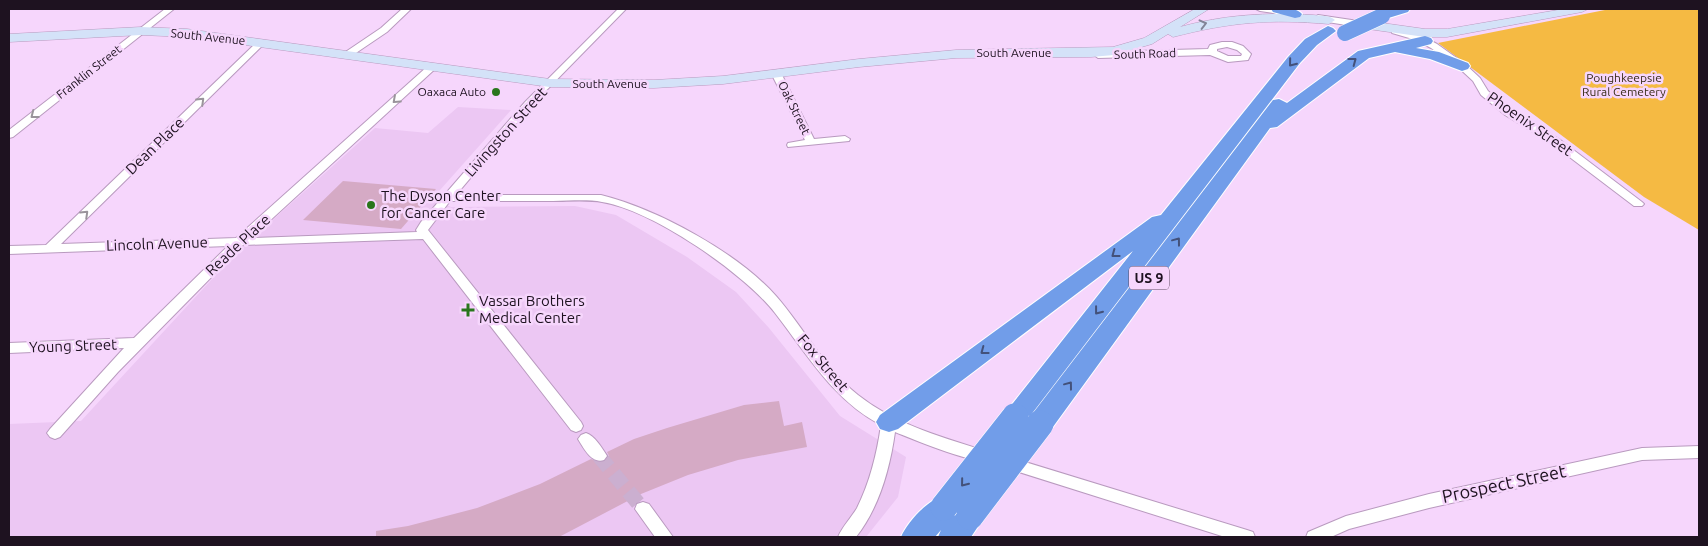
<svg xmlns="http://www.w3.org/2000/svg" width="1708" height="546" font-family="Ubuntu,sans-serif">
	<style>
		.built { fill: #ecc7f3 }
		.green { fill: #f5ba43 }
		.building { fill: #d5aac5 }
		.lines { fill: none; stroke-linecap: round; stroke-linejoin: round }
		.street-tunnel { stroke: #cbafd0; stroke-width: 15; stroke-dasharray: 15 8; stroke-linecap: butt }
		.street-casing { stroke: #b99abf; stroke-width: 2 }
		.secondary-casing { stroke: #b99abf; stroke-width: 1 }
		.highway-casing { stroke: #fff; stroke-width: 2 }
		.street { fill: #fff; fill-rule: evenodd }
		.secondary { fill: #d4e2f8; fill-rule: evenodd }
		.highway { fill: #719de9; fill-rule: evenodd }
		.highway-bridge-far1-casing { stroke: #fff; stroke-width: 17; stroke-linecap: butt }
		.highway-bridge-casing { stroke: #fff; stroke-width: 28; stroke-linecap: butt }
		.highway-bridge-far1 { stroke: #719de9; stroke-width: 16 }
		.highway-bridge { stroke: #719de9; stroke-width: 27 }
		.oneway { stroke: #828497 }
		.oneway2 { stroke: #43517a }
		.oneway3 { stroke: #9a949b }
		.poi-dot { fill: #29761c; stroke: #f6d6fc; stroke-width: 2 }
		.labels { text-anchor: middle; stroke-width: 5; stroke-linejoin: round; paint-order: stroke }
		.far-street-label { font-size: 12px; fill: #1e1220; stroke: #f6d6fc }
		.far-park-label { font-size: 12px; fill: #382d19; stroke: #f6d6fc }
		.far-poi-label { font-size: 12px; fill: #1e1220; stroke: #f6d6fc; text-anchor: end }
		.shield { fill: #f6d6fc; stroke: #5f4d62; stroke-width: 1 }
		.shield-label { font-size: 14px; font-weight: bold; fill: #1e1220 }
		.street-label { font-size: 15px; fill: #1e1220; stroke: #f6d6fc }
		.poi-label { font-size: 15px; fill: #1e1220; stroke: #f6d6fc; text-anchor: start }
		.near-street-label { font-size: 18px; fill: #1e1220; stroke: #f6d6fc }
	</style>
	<rect width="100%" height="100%" fill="#f6d6fc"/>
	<path class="built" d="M458,107L511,110L432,199L451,207L575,206L616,215L687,257L736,292L769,328L840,416L906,457L898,497L866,537H9V424L81,421L238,251L375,128L428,133Z"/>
	<path class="green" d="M1610,9H1699V230L1644,197L1438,43Z"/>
	<path class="building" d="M343,181L436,189L401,229L303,220Z
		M779,401L784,426L802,422L807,447L738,460L688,475L641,494L559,537H376V531L408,526L477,508L540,484L591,459L599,462H604L609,456L607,452L634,439L667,428L744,405Z"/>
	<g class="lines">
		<path class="street-tunnel" d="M599,456L643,509"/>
		<g class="street-casing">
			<path id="street" d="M165,9H174L13,137L9,138V130Z
				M402,9H411L387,32L350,57H344V53L381,28Z
				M618,9H626L531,106L456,195H601C657,209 737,252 776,296C804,328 824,368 858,395C897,426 946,438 992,453L995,457L992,461C978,466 912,439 895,432C890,468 879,508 856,537H838C842,527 851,518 857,508C870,482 877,453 881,425C833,400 807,354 775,313C744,273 652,210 602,202C587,199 569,201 553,201C519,201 485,201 450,201L428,230L581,422L583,426L581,430L576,432L571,430L423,239L243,245L118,372L60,437L55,439L50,437L47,433L50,429L124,348L9,353V343L134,338L228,246L9,254V246L46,245L258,41L265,43L61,244L236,238L429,65L432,64L437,67L435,69L251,238L417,232L416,230L421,222L525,102Z
				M1256,9H1276L1293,13L1289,15L1260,11Z
				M1318,15L1365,22L1369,25L1365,28L1315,20L1314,18Z
				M1395,28L1422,36L1437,44L1465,64L1480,78L1488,91L1513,111L1559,139L1642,202L1644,204L1642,206H1634L1551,143L1505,115L1481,95L1473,81L1459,68L1431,48L1416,40L1392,33V29Z
				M1232,42L1243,46L1251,54L1248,60L1228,62L1210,55L1098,58L1094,55L1098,52L1208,49L1210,45L1222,42ZM1227,47L1237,50L1242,54L1241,56H1228L1217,51V49Z
				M776,70L781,73L814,139L845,136L850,139L849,141L788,147L787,145L788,143L805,140L771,73Z
				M586,433C595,436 602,448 607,456L604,460C592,464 584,449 578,439L581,435Z
				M1699,446V458L1642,460L1429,508L1349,529L1331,537H1306L1308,532L1346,516L1429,494L1642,448Z
				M1009,457L1247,530L1253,532L1255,537H1225L1003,467L1001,463L1003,459Z
				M643,502L649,504L673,537H655L635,509L637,504Z"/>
		</g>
		<g class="secondary-casing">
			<path id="secondary" d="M1195,9H1209L1180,27C1223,15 1268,12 1313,15C1320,16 1330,15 1335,20L1329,24C1270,19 1231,22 1173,37L1168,34L1152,44L1114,55L1091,57L956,58L859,67L723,84L654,88L550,87L187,37L141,35L9,42V34L141,27L187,29L550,79L654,80L723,76L859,59L956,50L1113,47L1144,38Z
				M1564,9H1588L1582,12L1447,37H1425L1368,29L1362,25L1368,21L1425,29H1447Z"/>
		</g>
		<g class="highway-casing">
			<path id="highway" d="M1271,9C1281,9 1295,6 1302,14L1300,17L1295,18L1273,12Z
				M1389,9H1410L1408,12L1382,20L1377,19L1375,16L1377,13Z
				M1328,26L1333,28L1336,31L1317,45L1300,63L1024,424L1015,427L1006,424L1002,417L1133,251L898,429L889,432L880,429L876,422L880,415L1152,217L1161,215L1288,57L1305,39Z
				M1425,36L1431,38L1433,41L1431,44L1416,48L1439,52L1468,63L1470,66L1468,69L1462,71L1430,59L1395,52L1369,58L1277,127L1270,128L1050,431L1040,434L1030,431L1027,424L1030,417L1273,100L1279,99L1287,103L1358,51Z
				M944,495L954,498L959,507L957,510C964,502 972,504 980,507L985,516L971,537H938L941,530L935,537H901C908,521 927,501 944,495Z"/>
		</g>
		<use href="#street" class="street"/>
		<use href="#secondary" class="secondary"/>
		<use href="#highway" class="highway"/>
		<g class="highway-bridge-far1-casing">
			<path id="highway-bridge-far1" d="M1345,33L1382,16"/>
		</g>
		<g class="highway-bridge-casing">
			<path id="highway-bridge" d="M944,507L1015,417
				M970,516L1040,424"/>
		</g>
		<use href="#highway-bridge-far1" class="highway-bridge-far1"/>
		<use href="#highway-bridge" class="highway-bridge"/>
	</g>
	<defs><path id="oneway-chevron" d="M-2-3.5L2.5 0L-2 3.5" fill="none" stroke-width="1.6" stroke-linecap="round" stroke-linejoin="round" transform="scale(1.25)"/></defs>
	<use class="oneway" href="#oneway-chevron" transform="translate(1203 24) rotate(-14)"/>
	<g class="oneway2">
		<use href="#oneway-chevron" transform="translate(1353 61) rotate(-37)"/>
		<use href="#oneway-chevron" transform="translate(1292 63) rotate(129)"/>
		<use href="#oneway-chevron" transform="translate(1177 241) rotate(-53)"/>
		<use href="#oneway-chevron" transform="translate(1115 254) rotate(143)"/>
		<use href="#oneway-chevron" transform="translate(1098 311) rotate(128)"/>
		<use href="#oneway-chevron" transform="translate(984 351) rotate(143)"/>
		<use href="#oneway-chevron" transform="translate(1069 385) rotate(-53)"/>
		<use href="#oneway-chevron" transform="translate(964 483) rotate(129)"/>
	</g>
	<g class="oneway3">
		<use href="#oneway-chevron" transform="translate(396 100) rotate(138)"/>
		<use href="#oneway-chevron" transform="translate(201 101) rotate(-44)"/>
		<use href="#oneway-chevron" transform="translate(34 115) rotate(142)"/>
		<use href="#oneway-chevron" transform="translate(85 214) rotate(-44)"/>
	</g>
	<g class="poi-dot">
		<circle cx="496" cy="92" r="5"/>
		<circle cx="371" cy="205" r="5"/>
		<path d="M465.5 302.5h5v5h5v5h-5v5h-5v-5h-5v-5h5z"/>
	</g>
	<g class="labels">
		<g class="far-street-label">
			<text transform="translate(208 37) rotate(6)" y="4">South Avenue</text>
			<text x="1014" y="57">South Avenue</text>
			<text transform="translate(1145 54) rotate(-2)" y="4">South Road</text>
			<text transform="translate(89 72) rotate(-38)" y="4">Franklin Street</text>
			<text x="610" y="88">South Avenue</text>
			<text transform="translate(794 108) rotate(64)" y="4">Oak Street</text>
		</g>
		<g class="far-park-label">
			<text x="1624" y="82">Poughkeepsie<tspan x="1624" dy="14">Rural Cemetery</tspan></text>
		</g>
		<g class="far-poi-label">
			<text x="486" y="96">Oaxaca Auto</text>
		</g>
		<rect class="shield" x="1129" y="266.5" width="40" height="23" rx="4"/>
		<g class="shield-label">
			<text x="1149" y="283">US 9</text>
		</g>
		<g class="street-label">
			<text transform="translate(1530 124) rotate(35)" y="5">Phoenix Street</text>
			<text transform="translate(506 132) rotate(-48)" y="5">Livingston Street</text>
			<text transform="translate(155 146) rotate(-44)" y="5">Dean Place</text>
			<text transform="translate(157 244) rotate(-2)" y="5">Lincoln Avenue</text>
			<text transform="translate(238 245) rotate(-43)" y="5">Reade Place</text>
			<text transform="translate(73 346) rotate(-2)" y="5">Young Street</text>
			<text transform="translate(823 363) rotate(50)" y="5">Fox Street</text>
		</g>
		<g class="poi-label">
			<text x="381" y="201">The Dyson Center<tspan x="381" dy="17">for Cancer Care</tspan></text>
			<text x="479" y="306">Vassar Brothers<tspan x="479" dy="17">Medical Center</tspan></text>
		</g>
		<g class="near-street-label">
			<text transform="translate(1504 484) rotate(-12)" y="6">Prospect Street</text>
		</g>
	</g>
	<rect width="1708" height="546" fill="none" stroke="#1e1220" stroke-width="20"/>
</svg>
